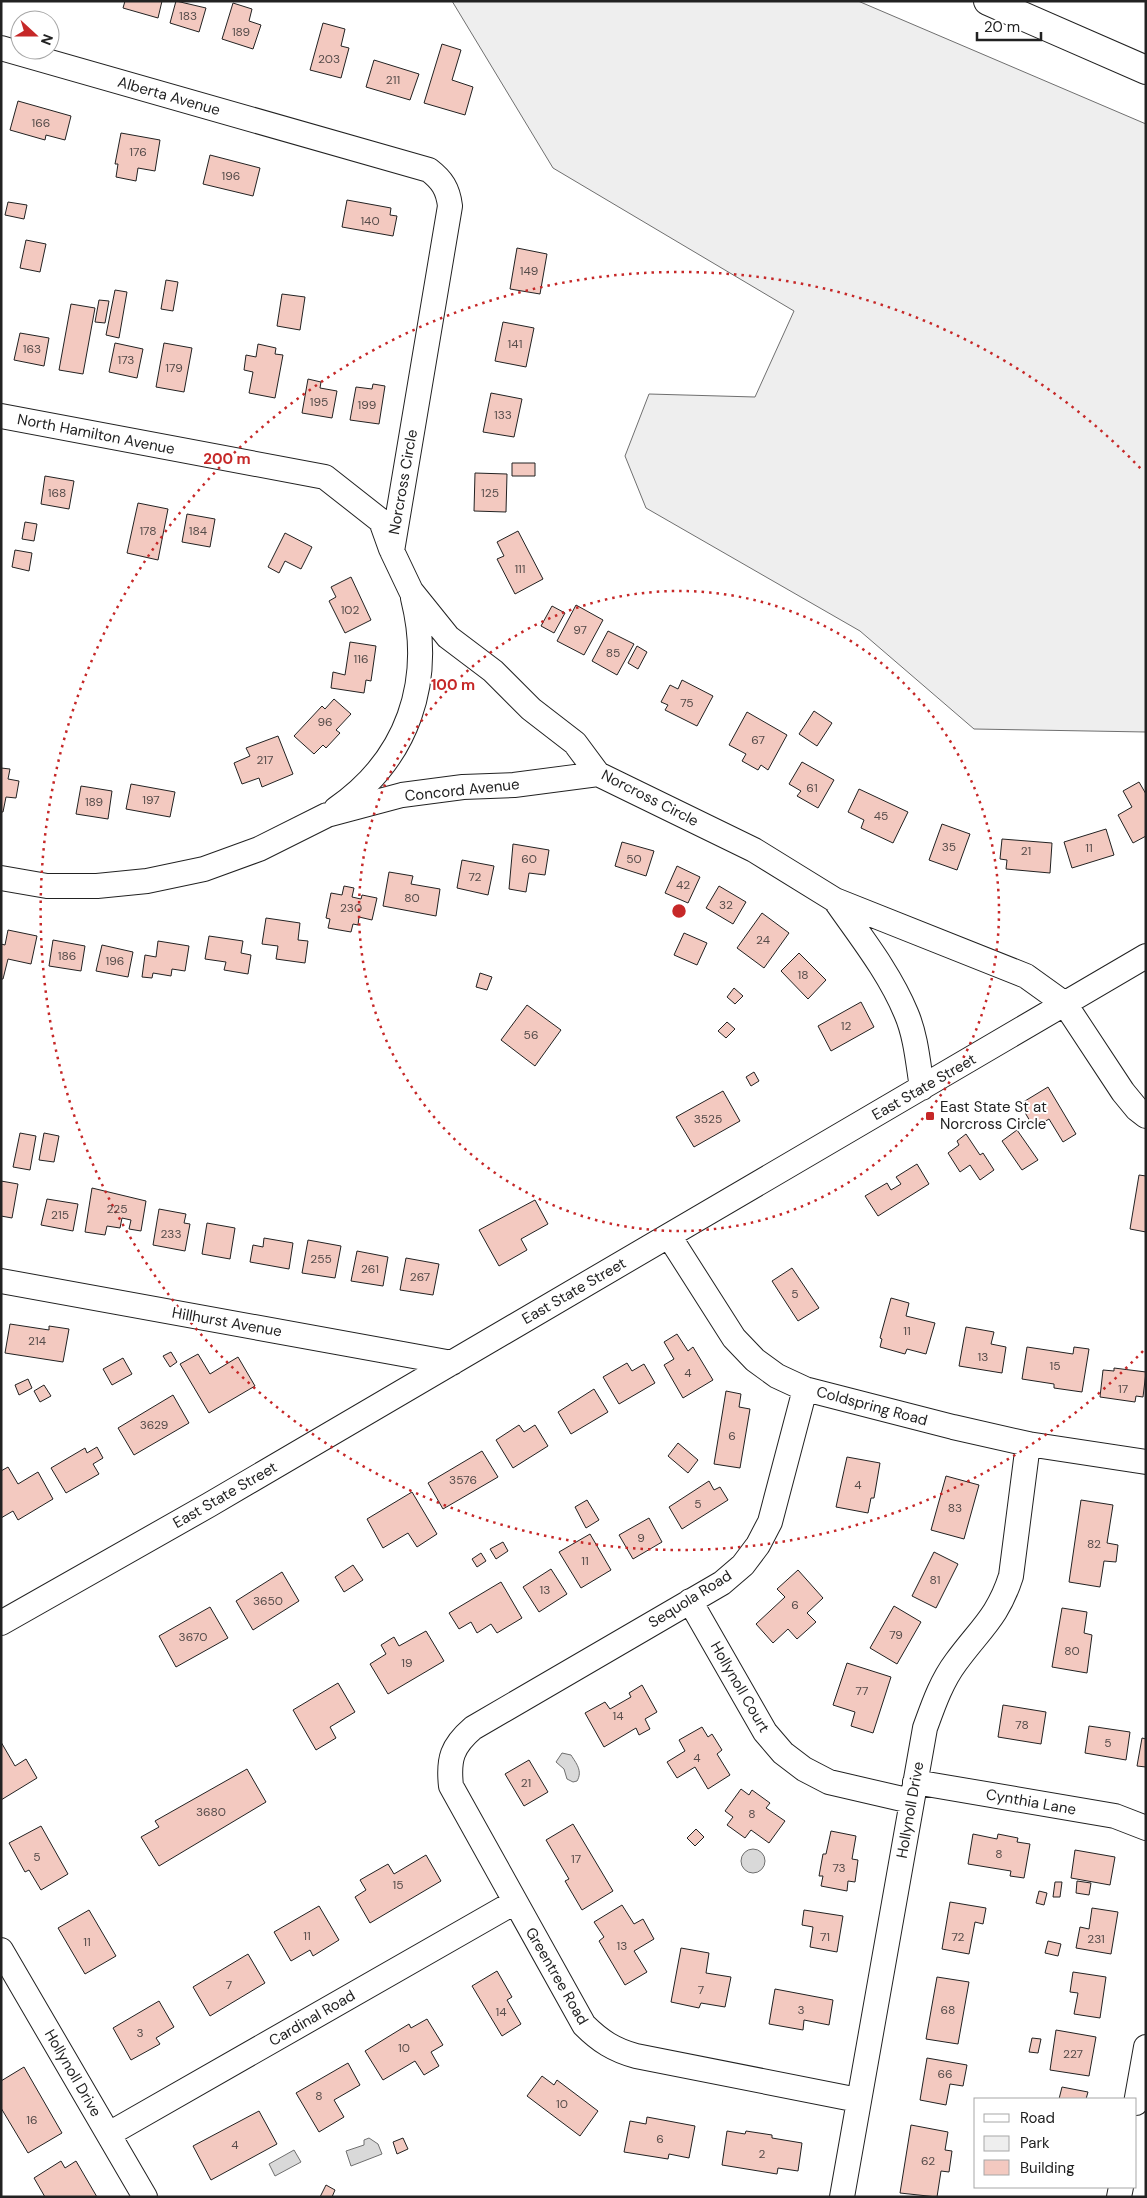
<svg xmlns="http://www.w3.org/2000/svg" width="1147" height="2198" font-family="'DM Sans',sans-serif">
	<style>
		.green { fill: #eee; stroke: #6f6f6f }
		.water { fill: #d9d9d9; stroke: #6f6f6f }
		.building { fill: #f3c9c0; stroke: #222 }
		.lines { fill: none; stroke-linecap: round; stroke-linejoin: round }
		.minor-casing { stroke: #222; stroke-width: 26 }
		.highway-casing { stroke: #222; stroke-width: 30 }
		.minor { stroke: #fff; stroke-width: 24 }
		.highway { stroke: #fff; stroke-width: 28 }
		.ring { fill: none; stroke: #c62828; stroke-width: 2.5; stroke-dasharray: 2.5 5 }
		.poi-dot { fill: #c62828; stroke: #fff; stroke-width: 2 }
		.labels { text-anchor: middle; stroke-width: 4; stroke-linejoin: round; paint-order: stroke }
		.number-label { font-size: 12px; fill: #564c4a }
		.street-label { font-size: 15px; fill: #222; stroke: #fff }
		.poi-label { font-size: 15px; fill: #222; stroke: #fff; text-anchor: start }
		.centre { fill: #c62828; stroke: #fff; stroke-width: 2.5 }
		.ring-label { font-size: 15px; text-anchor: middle; font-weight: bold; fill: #c62828; stroke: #fff; stroke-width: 4; stroke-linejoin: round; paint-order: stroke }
	</style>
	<rect width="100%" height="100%" fill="#fff"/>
	<path class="green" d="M452,1H858L1146,124V732L974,729L860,631L646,508L625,456L649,394L755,397L794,311L553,168Z"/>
	<path class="water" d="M562,1753L571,1755C576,1763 583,1771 577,1781L573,1782L567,1779L564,1769L556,1762Z
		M741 1861a12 12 0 1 1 24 0a12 12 0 1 1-24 0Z
		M369,2138L378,2144L382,2154L351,2166L346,2151L364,2145V2140Z
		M294,2150L301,2162L275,2176L269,2164Z"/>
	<path class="building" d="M125,1H162L158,18L123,8Z
		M176,1L206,8L199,32L170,23Z
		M233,3L252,9L249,21L261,25L253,49L222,39Z
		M323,23L345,29L341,46L349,48L341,78L310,70Z
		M442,44L461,50L452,80L473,87L465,115L424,103Z
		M374,60L419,74L410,100L366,87Z
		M18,101L71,116L65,140L46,135L45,140L10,130Z
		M121,133L160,140L155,171L138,168L136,181L116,177L118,164H115Z
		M210,155L260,168L253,196L203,184Z
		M347,200L391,208L390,215L397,216L393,236L342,227Z
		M8,202L27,205L24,219L5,215Z
		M26,240L46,244L40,272L20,268Z
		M517,248L547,254L540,294L510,289Z
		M166,280L178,282L173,311L161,309Z
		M115,290L127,292L119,338L106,335Z
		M282,294L305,297L300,330L277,326Z
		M99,300L109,301L105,323L95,322Z
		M71,304L95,308L83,374L59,370Z
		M503,322L534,328L526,367L495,361Z
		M20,333L49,338L44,366L14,360Z
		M115,343L143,349L137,378L109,372Z
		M164,343L192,348L184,392L156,387Z
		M258,344L276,348L275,354L283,355L275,398L249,393L253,372L244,370L246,355L256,357Z
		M308,379L321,382L320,388L337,391L332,418L302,413Z
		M373,384L385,386L379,424L350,420L356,387L372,389Z
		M491,393L522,399L514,437L483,432Z
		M512,463H535V476H512Z
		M475,473L507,474L506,512L474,511Z
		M45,476L74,481L69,509L41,504Z
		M138,503L168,509L158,560L127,553Z
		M187,514L215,519L210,547L182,542Z
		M25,522L37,524L34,541L22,539Z
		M518,531L543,579L515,594L497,559L504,556L497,542Z
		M285,533L312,547L301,569L285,561L279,573L268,567Z
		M15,550L32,553L29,571L12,567Z
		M351,577L371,620L345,633L329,601L336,597L331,587Z
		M576,605L603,620L584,655L557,641Z
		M552,606L565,613L554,633L541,626Z
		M608,631L634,644L617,675L592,661Z
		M350,642L376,646L371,681L366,680L364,693L331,688L333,672L345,675Z
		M637,646L647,652L638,669L628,663Z
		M682,680L713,696L697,726L665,710L668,705L661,702L670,685L678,689Z
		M334,699L351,714L336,730L340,733L326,748L323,745L314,754L294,736L322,706L325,709Z
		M814,711L832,723L817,746L799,734Z
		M747,712L787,735L768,770L761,765L758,770L742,761L746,754L729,745Z
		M278,736L293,774L262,787L259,778L242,784L234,763L250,756L246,748Z
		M802,762L834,780L818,808L797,796L801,791L789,784Z
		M1,768L10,769L8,779L19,781L16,798L6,797L3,812H1Z
		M1139,782L1146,794V836L1133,843L1118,815L1132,807L1123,791Z
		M131,784L175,792L170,817L126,809Z
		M81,786L112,791L108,819L76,814Z
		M859,789L908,812L893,843L861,828L864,820L848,812Z
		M942,824L970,834L957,870L929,860Z
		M1106,829L1114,855L1072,868L1064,842Z
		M1002,839L1052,843L1050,873L1006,869L1007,860L1000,859Z
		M622,842L654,851L646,876L615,866Z
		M513,844L549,850L545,875L529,873L526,892L509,889Z
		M462,860L494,866L488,895L457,888Z
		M677,866L700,877L688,903L665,893Z
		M389,872L413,876L411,884L440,889L436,916L383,906Z
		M344,886L354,888L352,897L361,899L362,895L377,898L372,920L359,917L358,925L353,924L351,932L328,928L330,919L326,918L331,893L342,895Z
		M719,886L746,902L733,924L706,908Z
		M762,913L789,933L764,968L737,948Z
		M266,918L300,923L298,940L308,941L305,963L276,959L278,946L262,944Z
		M8,930L37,936L31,964L8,959L3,979H1V944L5,945Z
		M684,933L707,943L697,965L674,955Z
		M209,936L243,941L241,953L251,955L248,974L224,970L226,962L205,959Z
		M53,940L85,946L81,971L49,966Z
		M158,941L189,946L185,971L172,969L171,976L153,973L152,978L142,977L145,955L156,957Z
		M102,945L133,952L128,977L96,971Z
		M799,953L826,980L808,999L781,971Z
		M480,973L492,977L487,990L476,987Z
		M734,988L743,996L735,1004L727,997Z
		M861,1002L874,1027L831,1051L818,1026Z
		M527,1005L561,1030L535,1066L501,1040Z
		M727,1022L735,1029L726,1038L718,1031Z
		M754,1072L759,1081L751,1086L746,1077Z
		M1048,1087L1076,1134L1063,1142L1049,1119L1034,1128L1020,1104Z
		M723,1091L740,1121L694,1147L676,1117Z
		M1017,1130L1038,1160L1022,1170L1002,1141Z
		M20,1133L36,1136L30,1170L13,1167Z
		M44,1133L59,1136L54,1162L39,1160Z
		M966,1134L980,1155L983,1153L994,1170L980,1180L970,1165L960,1172L948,1153L959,1145L957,1141Z
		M917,1164L929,1184L878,1216L865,1196L887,1183L891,1190L901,1184L896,1177Z
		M1139,1175L1146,1176V1232L1130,1229Z
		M1,1181L18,1184L12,1218L1,1216Z
		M92,1188L146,1201L141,1231L129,1229L131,1220L122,1218L120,1228L107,1226L105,1235L85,1232Z
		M47,1199L78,1204L73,1231L41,1225Z
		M535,1200L548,1224L521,1239L527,1250L499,1266L479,1230Z
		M159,1209L186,1214L184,1223L190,1224L185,1251L153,1245Z
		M207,1223L235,1228L230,1259L202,1254Z
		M264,1238L293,1243L289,1269L250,1262L253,1245L263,1247Z
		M308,1240L341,1246L335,1278L302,1273Z
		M357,1251L388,1257L383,1286L351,1281Z
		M406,1258L439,1264L433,1295L400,1290Z
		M792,1268L819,1308L798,1321L772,1281Z
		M891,1298L909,1303L906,1316L935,1323L926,1354L907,1349L905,1354L880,1347L882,1339L880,1338Z
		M10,1324L49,1330V1326L69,1329L63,1362L5,1353Z
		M966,1327L994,1332L991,1344L1006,1347L1002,1373L959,1366Z
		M677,1334L688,1351L693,1347L713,1380L683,1398L664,1365L674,1359L664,1342Z
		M1027,1347L1073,1354L1074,1347L1089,1349L1082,1392L1054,1388V1384L1022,1379Z
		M171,1352L177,1362L170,1367L163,1356Z
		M198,1354L210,1374L238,1357L255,1386L209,1413L180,1364Z
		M123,1358L132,1374L112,1385L103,1369Z
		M627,1363L632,1371L644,1364L655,1383L619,1404L603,1377Z
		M1114,1368L1146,1372L1143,1397L1136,1396L1135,1402L1100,1397L1103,1370L1114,1371Z
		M28,1379L32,1388L19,1395L15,1385Z
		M44,1385L51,1396L40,1402L34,1391Z
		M594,1389L608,1412L571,1434L558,1412Z
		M726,1391L741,1394L739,1407L750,1409L740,1468L714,1464Z
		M173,1395L189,1423L134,1455L118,1428Z
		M519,1425L524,1432L535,1425L548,1446L513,1468L496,1440Z
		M678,1443L698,1460L688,1473L668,1456Z
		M97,1447L103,1458L93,1464L99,1474L66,1493L51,1468L85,1448L87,1453Z
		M482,1451L498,1477L443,1509L428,1483Z
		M847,1457L880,1463L874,1498H871L868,1513L836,1507Z
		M8,1467L18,1484L38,1472L53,1499L18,1520L13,1511L1,1518V1471Z
		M946,1476L979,1485L964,1539L931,1530Z
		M709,1481L714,1490L720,1487L728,1500L682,1529L669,1507Z
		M412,1492L437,1534L417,1547L408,1533L383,1548L367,1519Z
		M587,1500L599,1520L586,1528L575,1507Z
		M1081,1500L1113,1505L1107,1543L1118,1545L1116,1562L1104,1561L1100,1587L1069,1582Z
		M649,1518L662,1542L633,1559L619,1535Z
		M590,1534L611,1570L581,1588L559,1552Z
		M503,1542L508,1551L496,1559L490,1549Z
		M934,1552L958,1564L936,1608L912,1596Z
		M481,1553L486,1561L477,1567L472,1559Z
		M353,1565L363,1580L344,1592L335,1577Z
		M551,1569L567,1594L539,1612L523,1587Z
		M798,1570L823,1598L807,1613L816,1622L797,1639L788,1629L773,1643L756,1624L785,1597L777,1589Z
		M282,1572L299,1601L253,1630L236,1601Z
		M501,1582L522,1618L497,1633L491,1624L477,1633L471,1622L459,1629L449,1613Z
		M894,1606L921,1622L897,1664L870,1648Z
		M210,1607L228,1638L176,1667L159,1636Z
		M1062,1608L1087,1612L1084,1633L1092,1635L1087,1673L1052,1667Z
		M426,1631L444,1661L388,1694L370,1664L386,1654L381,1645L394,1637L399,1646Z
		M847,1663L891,1677L873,1733L851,1726L855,1712L833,1705Z
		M338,1683L355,1712L330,1727L336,1738L316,1750L293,1710Z
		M642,1685L657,1712L645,1719L650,1729L639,1735L636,1728L604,1747L585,1713L605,1702L610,1709L631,1697L629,1693Z
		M1003,1705L1046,1712L1041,1744L998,1737Z
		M1089,1726L1130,1732L1126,1760L1085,1753Z
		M702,1727L708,1737L712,1734L722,1750L717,1754L730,1775L708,1789L695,1767L677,1778L667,1762L685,1751L679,1740Z
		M1142,1738L1146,1739V1767L1137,1766Z
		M1,1742L15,1766L26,1759L37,1778L1,1800Z
		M529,1760L548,1792L524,1806L505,1774Z
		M247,1769L266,1802L159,1866L141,1837L159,1827L155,1821Z
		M741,1789L749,1795L752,1790L770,1803L766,1808L785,1821L769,1843L751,1830L745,1838L727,1825L733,1817L725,1811Z
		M573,1824L613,1891L582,1910L565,1881L569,1879L546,1840Z
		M41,1826L68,1874L41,1890L29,1870L25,1872L9,1843Z
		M696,1829L704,1837L695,1846L687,1838Z
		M831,1831L856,1836L852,1859L858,1860L855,1882L848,1881L847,1891L821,1886L823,1876H819L823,1854H826Z
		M973,1834L997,1839L998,1834L1018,1838L1017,1842L1030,1844L1024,1878L1010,1876L1011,1871L968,1864Z
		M1075,1850L1115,1857L1110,1885L1071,1878Z
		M426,1855L441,1881L370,1923L355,1897L366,1890L360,1880L388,1864L394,1874Z
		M1077,1881L1091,1883L1089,1895L1076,1893Z
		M1055,1882H1062L1060,1897H1053Z
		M1039,1891L1047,1893L1044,1905L1036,1903Z
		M950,1902L986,1908L983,1924L975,1922L969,1954L942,1949Z
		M622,1905L634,1924L643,1919L654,1939L634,1951L647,1972L625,1985L599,1941L604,1937L594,1922Z
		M319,1906L339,1940L313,1956L310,1950L291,1961L274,1932Z
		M1092,1908L1118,1912L1111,1954L1076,1948L1080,1927L1089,1929Z
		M89,1910L116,1956L85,1974L58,1928Z
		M804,1910L843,1916L837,1952L810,1947L813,1927L802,1925Z
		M1048,1941L1061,1944L1058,1956L1045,1953Z
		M681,1948L709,1953L706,1973L731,1977L725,2007L701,2003L699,2008L671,2002Z
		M248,1954L265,1983L210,2016L193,1987Z
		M497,1971L512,1997L507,2000L521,2024L502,2036L472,1986Z
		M1073,1972L1106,1977L1100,2018L1074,2014L1078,1993L1070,1992Z
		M937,1977L969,1982L958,2044L926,2039Z
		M775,1989L833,2000L829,2025L804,2020L803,2030L769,2024Z
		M159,2001L174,2027L156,2038L160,2044L131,2060L113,2028Z
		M427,2019L443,2045L431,2052L439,2066L424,2075L415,2061L383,2080L365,2051L409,2024L411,2028Z
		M1056,2030L1096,2037L1089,2076L1050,2070Z
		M1032,2038L1041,2039L1038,2053L1029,2052Z
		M927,2058L967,2065L963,2086L950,2084L946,2105L920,2100Z
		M348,2063L360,2085L334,2100L344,2117L319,2132L296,2093Z
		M24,2067L62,2133L28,2153L1,2108V2081Z
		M542,2076L554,2085L557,2080L598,2111L580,2136L527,2096Z
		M1062,2087L1088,2092L1086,2099H1059Z
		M259,2111L277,2144L211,2180L193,2146Z
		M647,2117L695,2126L689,2158L669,2154L668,2159L624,2152L630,2121L646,2124Z
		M911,2125L948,2132L945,2150L952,2151L949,2172L941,2171L937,2197L900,2193Z
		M727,2131L745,2134L746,2131L772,2135V2138L802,2143L798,2171L778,2168L777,2174L722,2165Z
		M403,2138L408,2149L397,2154L393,2142Z
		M61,2161L65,2168L76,2161L97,2197H45L34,2178Z
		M326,2185L335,2190L332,2197H320Z"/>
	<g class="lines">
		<g class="minor-casing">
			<path id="minor" d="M1,48L429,170C442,180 448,189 450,206L392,551L411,591L448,637L493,671L531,709L575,743L598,774L754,850L835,900L1026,976L1065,1004L1123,1092L1137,1109L1146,1116
				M1,416L325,477L381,521L391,549
				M336,809C408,759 434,682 413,598
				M1,878L47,886H97L147,881L204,869L259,849L327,815L402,795L463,787L514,785L598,774
				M835,900C860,936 889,972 906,1013C916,1036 918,1063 922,1088
				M669,1236L734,1338L755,1360L777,1376L805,1389L953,1427L1028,1444L1146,1462
				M1,1281L452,1363
				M805,1389L770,1522L758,1545L743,1565L722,1583L473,1728C452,1746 448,1759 451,1786L584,2025C600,2041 614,2050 636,2056L858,2100
				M690,1601L765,1732L783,1753L804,1769L829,1782L911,1801
				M1,1623L209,1505L1146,956
				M915,1782L1115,1816L1146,1828
				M1,1950L145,2197
				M1136,2103L1146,2047
				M109,2134L515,1902
				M842,2197L925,1728C933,1706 941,1682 956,1662C980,1629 998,1617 1011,1576L1028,1444
				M1119,2197L1121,2187"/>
		</g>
		<g class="highway-casing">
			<path id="highway" d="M988,1L1146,70"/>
		</g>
		<use href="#minor" class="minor"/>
		<use href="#highway" class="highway"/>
	</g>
	<g class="ring">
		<circle cx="679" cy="911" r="320"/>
		<path d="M1143 1351A639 639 0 1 1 1143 471"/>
	</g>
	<rect class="poi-dot" x="925" y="1111" width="10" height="10" rx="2.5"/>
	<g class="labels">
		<g class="number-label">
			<text x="188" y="20">183</text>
			<text x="241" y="36">189</text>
			<text x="329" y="63">203</text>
			<text x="393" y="84">211</text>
			<text x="41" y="127">166</text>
			<text x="138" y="156">176</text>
			<text x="231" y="180">196</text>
			<text x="370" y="225">140</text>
			<text x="529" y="275">149</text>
			<text x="515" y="348">141</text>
			<text x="32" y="353">163</text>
			<text x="126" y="364">173</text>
			<text x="174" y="372">179</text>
			<text x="319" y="406">195</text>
			<text x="367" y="409">199</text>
			<text x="503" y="419">133</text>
			<text x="57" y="497">168</text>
			<text x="490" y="497">125</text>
			<text x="148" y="535">178</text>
			<text x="198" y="535">184</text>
			<text x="520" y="573">111</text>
			<text x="350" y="614">102</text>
			<text x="580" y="634">97</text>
			<text x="613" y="657">85</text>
			<text x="361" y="663">116</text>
			<text x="687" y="707">75</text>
			<text x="325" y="726">96</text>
			<text x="758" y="744">67</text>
			<text x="265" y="764">217</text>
			<text x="812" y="792">61</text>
			<text x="151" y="804">197</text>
			<text x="94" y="806">189</text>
			<text x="881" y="820">45</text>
			<text x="949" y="851">35</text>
			<text x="1089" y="852">11</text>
			<text x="1026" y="855">21</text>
			<text x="529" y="863">60</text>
			<text x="634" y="863">50</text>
			<text x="475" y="881">72</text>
			<text x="683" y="889">42</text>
			<text x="412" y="902">80</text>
			<text x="726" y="909">32</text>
			<text x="351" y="912">230</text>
			<text x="763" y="944">24</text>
			<text x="67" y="960">186</text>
			<text x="115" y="965">196</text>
			<text x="803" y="979">18</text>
			<text x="846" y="1030">12</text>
			<text x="531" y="1039">56</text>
			<text x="708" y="1123">3525</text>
			<text x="117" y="1213">225</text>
			<text x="60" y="1219">215</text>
			<text x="171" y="1238">233</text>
			<text x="321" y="1263">255</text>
			<text x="370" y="1273">261</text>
			<text x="420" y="1281">267</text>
			<text x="795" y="1298">5</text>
			<text x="907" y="1335">11</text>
			<text x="37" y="1345">214</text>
			<text x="983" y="1361">13</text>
			<text x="1055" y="1370">15</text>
			<text x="688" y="1377">4</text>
			<text x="1123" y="1393">17</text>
			<text x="154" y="1429">3629</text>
			<text x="732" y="1440">6</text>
			<text x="463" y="1484">3576</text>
			<text x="858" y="1489">4</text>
			<text x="698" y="1508">5</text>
			<text x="955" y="1512">83</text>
			<text x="641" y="1542">9</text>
			<text x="1094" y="1548">82</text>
			<text x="585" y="1565">11</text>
			<text x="935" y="1584">81</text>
			<text x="545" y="1594">13</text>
			<text x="268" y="1605">3650</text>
			<text x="795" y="1609">6</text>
			<text x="896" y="1639">79</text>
			<text x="193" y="1641">3670</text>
			<text x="1072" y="1655">80</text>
			<text x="407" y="1667">19</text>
			<text x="862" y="1695">77</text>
			<text x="618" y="1720">14</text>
			<text x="1022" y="1729">78</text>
			<text x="1108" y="1747">5</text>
			<text x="697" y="1762">4</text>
			<text x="526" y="1787">21</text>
			<text x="211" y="1816">3680</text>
			<text x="752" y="1818">8</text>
			<text x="999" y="1858">8</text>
			<text x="37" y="1861">5</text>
			<text x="576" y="1863">17</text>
			<text x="839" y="1872">73</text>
			<text x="398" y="1889">15</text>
			<text x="307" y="1940">11</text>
			<text x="825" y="1941">71</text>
			<text x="958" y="1941">72</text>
			<text x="1096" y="1943">231</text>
			<text x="87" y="1946">11</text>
			<text x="622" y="1950">13</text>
			<text x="229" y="1989">7</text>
			<text x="701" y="1994">7</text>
			<text x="801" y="2014">3</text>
			<text x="948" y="2014">68</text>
			<text x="501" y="2016">14</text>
			<text x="140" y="2037">3</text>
			<text x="404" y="2052">10</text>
			<text x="1073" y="2058">227</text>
			<text x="945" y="2078">66</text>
			<text x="319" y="2100">8</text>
			<text x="562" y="2108">10</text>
			<text x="32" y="2124">16</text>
			<text x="660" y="2143">6</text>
			<text x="235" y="2149">4</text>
			<text x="762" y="2158">2</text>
			<text x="928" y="2165">62</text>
		</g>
		<g class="street-label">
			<text transform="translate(169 96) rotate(16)" y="5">Alberta Avenue</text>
			<text transform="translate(96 434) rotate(11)" y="5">North Hamilton Avenue</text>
			<text transform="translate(403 482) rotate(-80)" y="5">Norcross Circle</text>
			<text transform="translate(462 790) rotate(-6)" y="5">Concord Avenue</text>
			<text transform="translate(650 798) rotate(27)" y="5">Norcross Circle</text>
			<text transform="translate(924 1087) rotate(-30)" y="5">East State Street</text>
			<text transform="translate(574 1291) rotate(-30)" y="5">East State Street</text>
			<text transform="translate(227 1322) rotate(10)" y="5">Hillhurst Avenue</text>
			<text transform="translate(872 1406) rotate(15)" y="5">Coldspring Road</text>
			<text transform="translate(225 1495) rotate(-30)" y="5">East State Street</text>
			<text transform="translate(690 1599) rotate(-32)" y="5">Sequola Road</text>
			<text transform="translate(740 1687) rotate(60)" y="5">Hollynoll Court</text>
			<text transform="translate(1031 1802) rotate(10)" y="5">Cynthia Lane</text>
			<text transform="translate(910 1810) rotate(-80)" y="5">Hollynoll Drive</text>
			<text transform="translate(557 1976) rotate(60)" y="5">Greentree Road</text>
			<text transform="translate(312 2018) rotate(-30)" y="5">Cardinal Road</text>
			<text transform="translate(73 2073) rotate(60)" y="5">Hollynoll Drive</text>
		</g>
		<g class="poi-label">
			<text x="940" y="1112">East State St at<tspan x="940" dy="17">Norcross Circle</tspan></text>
		</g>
	</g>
	<circle cx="679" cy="911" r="8" class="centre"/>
	<g class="ring-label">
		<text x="227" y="464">200 m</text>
		<text x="453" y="690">100 m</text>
	</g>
	<rect width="1147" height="2198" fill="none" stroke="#222222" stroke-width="5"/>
	<rect x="974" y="2098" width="162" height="90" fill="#ffffff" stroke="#a7a7a7"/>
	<rect x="984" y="2114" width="25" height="8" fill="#ffffff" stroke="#a7a7a7"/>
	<text x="1020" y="2123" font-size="15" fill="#222222">Road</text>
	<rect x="984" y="2136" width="25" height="15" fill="#eeeeee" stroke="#a7a7a7"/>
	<text x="1020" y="2148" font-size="15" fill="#222222">Park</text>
	<rect x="984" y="2160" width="25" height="15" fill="#f3c9c0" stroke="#a7a7a7"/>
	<text x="1020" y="2173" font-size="15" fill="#222222">Building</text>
	<g transform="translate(35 35) rotate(111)"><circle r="24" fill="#ffffff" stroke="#a7a7a7"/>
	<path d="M0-4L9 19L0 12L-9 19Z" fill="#c62828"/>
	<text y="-8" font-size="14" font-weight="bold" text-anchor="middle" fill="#222222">N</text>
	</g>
	<path d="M977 32v8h64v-8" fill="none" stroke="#222222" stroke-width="2.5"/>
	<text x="984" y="32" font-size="15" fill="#222222" stroke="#ffffff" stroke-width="4" paint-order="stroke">20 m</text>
</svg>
